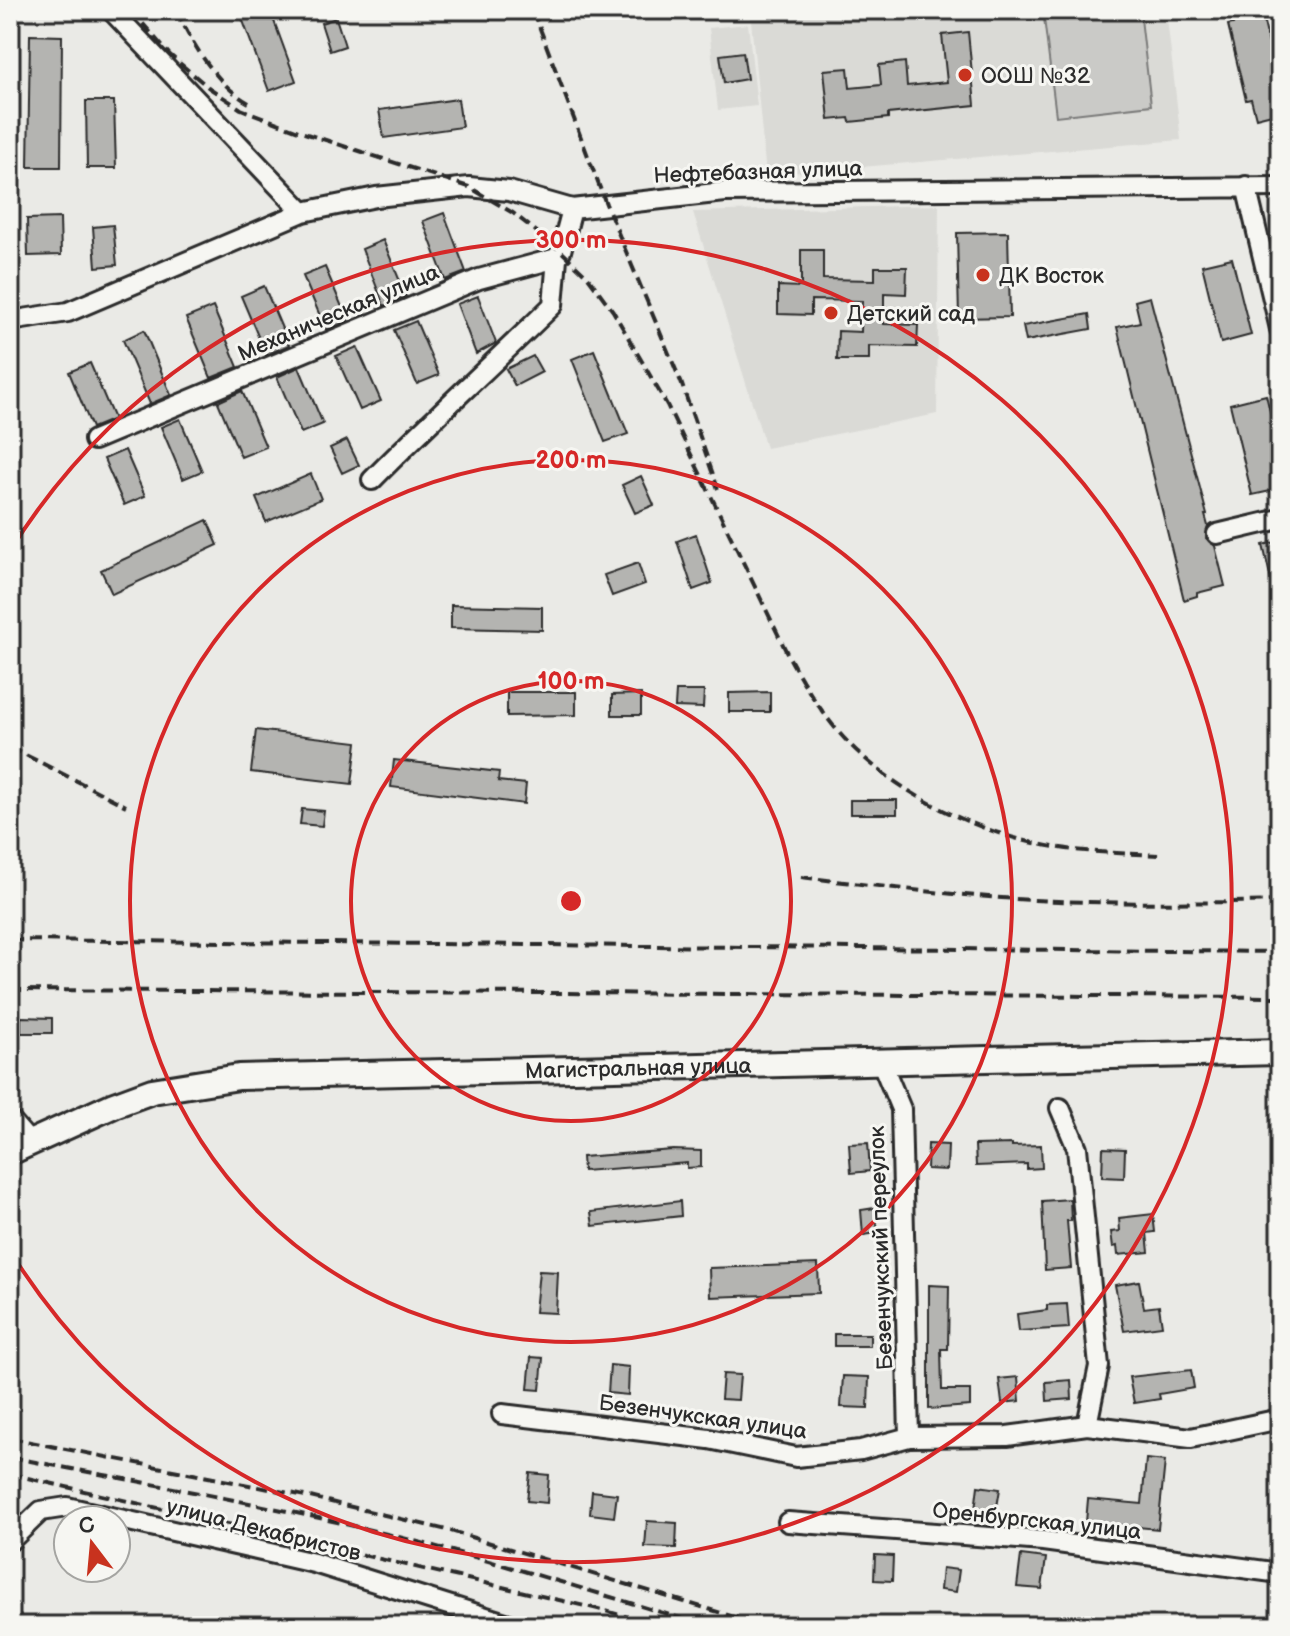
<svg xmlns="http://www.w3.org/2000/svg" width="1290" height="1636" font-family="'Balsamiq Sans',sans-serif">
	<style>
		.built { fill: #dadad6 }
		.green { fill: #cacac7; stroke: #7a7a79; stroke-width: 2 }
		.building { fill: #b4b4b1; stroke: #2b2b2b; stroke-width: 2 }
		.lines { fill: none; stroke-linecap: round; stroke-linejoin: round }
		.minor-casing { stroke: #2b2b2b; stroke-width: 24 }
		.major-casing { stroke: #2b2b2b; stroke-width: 30 }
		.minor { stroke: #f6f6f2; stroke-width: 18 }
		.major { stroke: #f6f6f2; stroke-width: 24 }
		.rail { stroke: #2b2b2b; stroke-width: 4; stroke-dasharray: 12 6; stroke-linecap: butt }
		.ring { fill: none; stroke: #d62828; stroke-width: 4 }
		.poi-dot { fill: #c8321e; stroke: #f6f6f2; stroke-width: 3 }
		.labels { text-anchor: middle; stroke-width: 6; stroke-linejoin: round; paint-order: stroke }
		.poi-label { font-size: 22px; fill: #2b2b2b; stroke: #f6f6f2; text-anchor: start }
		.street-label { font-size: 22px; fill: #2b2b2b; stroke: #f6f6f2 }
		.centre { fill: #d62828; stroke: #f6f6f2; stroke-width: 4 }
		.ring-label { font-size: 24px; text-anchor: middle; font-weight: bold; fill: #d62828; stroke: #f6f6f2; stroke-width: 6; stroke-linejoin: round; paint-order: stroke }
	</style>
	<rect width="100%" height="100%" fill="#eaeae6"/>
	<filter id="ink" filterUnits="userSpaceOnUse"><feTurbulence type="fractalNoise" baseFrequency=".0125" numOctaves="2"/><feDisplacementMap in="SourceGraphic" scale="16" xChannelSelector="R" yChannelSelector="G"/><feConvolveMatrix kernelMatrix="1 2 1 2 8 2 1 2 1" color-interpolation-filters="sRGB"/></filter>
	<g filter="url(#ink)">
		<path class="built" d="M750,10H1166L1181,140L766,175Z
			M748,24L757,106L718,110L709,28Z
			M939,205L937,414L766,448L693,212Z"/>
		<path class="green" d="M1043,10H1140L1151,105L1056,116Z"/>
		<path class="building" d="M239,10H270L296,81L269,91Z
			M1230,10H1261L1280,90V112L1256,118L1251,99L1246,100L1228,25L1233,24Z
			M336,18L345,46L330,51L321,23Z
			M968,32L975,105L888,114V118L850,122L849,118L829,120L824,70L848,68L850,88L881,85L879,65L905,62L907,86L947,82L942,35Z
			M30,35L62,36L61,167H28Z
			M743,52L747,79L724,83L720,55Z
			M458,99L462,127L384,138L379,110Z
			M86,101H114L116,168H87Z
			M444,213L466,272L445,280L423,221Z
			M60,218L61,255L28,256L27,219Z
			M113,225L117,265L96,267L93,227Z
			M1008,232L1010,317L959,318L957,233Z
			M383,240L406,296L384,306L362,249Z
			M801,250H823V279L875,280V267H907L906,294L884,293V324L918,325L917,347L869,346V360H837L838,331L861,332L862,301L811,300V315L778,314V286L801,287Z
			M1232,258L1251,335L1221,343L1202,265Z
			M325,267L348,321L326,330L303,276Z
			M264,286L289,345L266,355L241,296Z
			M478,296L496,343L476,354L457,304Z
			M1150,297L1207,515H1205L1208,526L1206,538L1215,546L1225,586L1197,593V596L1184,600L1117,327L1140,322L1135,301Z
			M213,307L238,367L211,378L186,318Z
			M1089,314L1091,329L1026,341L1023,326Z
			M416,321L439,375L417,384L394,330Z
			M144,330L171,395L150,404L123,340Z
			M357,347L381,401L360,410L336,356Z
			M594,350L628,434L605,442L572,359Z
			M533,356L542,372L515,386L506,369Z
			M90,363L114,419L92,428L69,372Z
			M299,367L323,424L301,433L277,377Z
			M242,391L266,447L241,457L218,402Z
			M1266,395L1280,452V489L1252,495L1230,404Z
			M180,419L202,471L183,479L161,427Z
			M347,440L359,465L342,473L330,448Z
			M125,450L145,496L124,505L104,459Z
			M311,474L321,499L266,522L256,498Z
			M641,476L654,505L635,513L622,485Z
			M207,520L218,545L112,594L101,570Z
			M696,534L712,583L693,590L677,541Z
			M1280,541V596L1275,597L1263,545Z
			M638,563L645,584L612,596L604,575Z
			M451,605L542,607V630L451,628Z
			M676,691H704L703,708L675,707Z
			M507,692H576V715L507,716Z
			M770,692V712H729V693Z
			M641,694V715H612V695Z
			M256,730L357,742L352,784L251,772Z
			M394,760L499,772L498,781L526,784L524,804L391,787Z
			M850,800H897V814H850Z
			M302,809L324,811L322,826L300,824Z
			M21,1017L52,1018V1033H21Z
			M868,1143L870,1171L851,1173L849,1144Z
			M928,1144L948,1145L947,1170L927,1169Z
			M1012,1144V1146L1041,1145L1042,1168L1027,1169V1164L976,1166L975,1145Z
			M1103,1148L1125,1149L1124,1178L1102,1177Z
			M673,1150L701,1151V1167L687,1168V1163L583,1171L582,1157Z
			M1070,1199L1071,1221H1067L1071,1268L1045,1270L1042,1201Z
			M680,1201L681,1216L593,1226L591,1212Z
			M875,1208L878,1233L863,1235L861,1210Z
			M1153,1214L1155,1232L1147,1233L1149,1252L1118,1255L1117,1246L1113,1247L1111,1232L1120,1231L1119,1218Z
			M818,1264L819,1293L710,1297L709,1268Z
			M539,1271L558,1272L556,1313L535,1312Z
			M1139,1281L1144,1308L1159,1306L1162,1326L1124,1331L1115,1285Z
			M929,1285L949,1286L948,1349H941L942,1390H970V1406L929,1409Z
			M1067,1304L1069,1328L1019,1331L1017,1314L1047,1310V1305Z
			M834,1334H870V1346H834Z
			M531,1357L543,1358L540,1390L528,1389Z
			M610,1365L629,1367L628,1395L608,1393Z
			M1191,1370L1194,1388L1159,1394L1160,1399L1134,1403L1129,1377Z
			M723,1374L740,1375L738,1400L721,1399Z
			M843,1376L869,1377L868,1408L841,1407Z
			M1018,1377L1020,1401L1002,1403L999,1379Z
			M1071,1380L1072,1399L1047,1401L1046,1382Z
			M1146,1459L1165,1461L1158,1529L1086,1522L1088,1499L1142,1504Z
			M530,1473L549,1475L547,1503L527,1501Z
			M978,1486L1000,1489L996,1513L975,1510Z
			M592,1491L617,1494L614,1517L590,1514Z
			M647,1521L677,1523L676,1548L645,1547Z
			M875,1555L893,1556L892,1581L874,1580Z
			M1021,1555L1046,1558L1042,1589L1017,1587Z
			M942,1568L959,1570L956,1592L940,1590Z"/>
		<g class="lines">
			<g class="minor-casing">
				<path id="minor" d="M111,10L303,212
					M1246,186L1280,329
					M10,321L68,312L303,212L376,197L469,187L509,191L572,209L725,192L1280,187
					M94,440L479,279L557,258L561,251L572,209
					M372,480C431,420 493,364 553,305L557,258
					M1217,534L1280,519
					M881,1061L901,1109L909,1437
					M1060,1108L1077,1148L1099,1366L1087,1425
					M10,1120L30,1143
					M502,1414L709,1439L796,1457L861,1450L909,1437L1007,1436L1087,1425L1191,1438L1280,1419
					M788,1522L1043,1541L1280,1573
					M10,1541L41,1511L67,1507L314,1563L515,1626"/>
			</g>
			<g class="major-casing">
				<g id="major">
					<path id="s1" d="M10,1152L114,1105L152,1091L239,1077L1280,1052"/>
				</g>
			</g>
			<use href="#minor" class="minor"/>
			<use href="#major" class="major"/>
			<path class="rail" d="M131,10L170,55L208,87L241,109L301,132L469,187L513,213L561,251L588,277L613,311L667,405L789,657C803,683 818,707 836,729C887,790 977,834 1054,847C1088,853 1124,853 1158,855
				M177,10C190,42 218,86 249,103
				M533,10L606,204L681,382L718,489
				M10,747L126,806
				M801,877C879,886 956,896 1034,900C1116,904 1198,903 1280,901
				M10,940L1280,952
				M10,990L1280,997
				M10,1438L310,1497L451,1531L764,1626
				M10,1457C133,1481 257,1502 379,1532C489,1559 597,1593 706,1626
				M10,1474L598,1609L661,1626"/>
		</g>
	</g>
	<g class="ring">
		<circle cx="571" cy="901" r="220"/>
		<circle cx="571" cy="901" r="441"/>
		<path d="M10 551A661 661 0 1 1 10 1251"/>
	</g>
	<g class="poi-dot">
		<circle cx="965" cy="75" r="8"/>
		<circle cx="983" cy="275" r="8"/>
		<circle cx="831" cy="313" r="8"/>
	</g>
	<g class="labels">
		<g class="poi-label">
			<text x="981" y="83">ООШ №32</text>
			<text x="999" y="283">ДК Восток</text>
			<text x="847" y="321">Детский сад</text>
		</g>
		<g class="street-label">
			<text transform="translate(758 171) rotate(-2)" y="8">Нефтебазная улица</text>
			<text transform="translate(338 312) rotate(-23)" y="8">Механическая улица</text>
			<text dy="8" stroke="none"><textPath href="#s1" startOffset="642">Магистральная улица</textPath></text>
			<text transform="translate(880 1248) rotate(-92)" y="8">Безенчукский переулок</text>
			<text transform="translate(703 1416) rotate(8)" y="8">Безенчукская улица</text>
			<text transform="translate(1037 1520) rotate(6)" y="8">Оренбургская улица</text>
			<text transform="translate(264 1529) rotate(14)" y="8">улица Декабристов</text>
		</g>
	</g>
	<circle cx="571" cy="901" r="12" class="centre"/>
	<g class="ring-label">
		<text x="571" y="248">300 m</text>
		<text x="571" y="468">200 m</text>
		<text x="571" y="689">100 m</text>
	</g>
	<rect width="1290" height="1636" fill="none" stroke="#f6f6f2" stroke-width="40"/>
	<rect x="20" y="20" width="1250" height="1596" fill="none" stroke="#2b2b2b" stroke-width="3" filter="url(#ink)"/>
	<g transform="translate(92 1544) rotate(344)"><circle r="38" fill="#f6f6f2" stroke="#a5a5a2" stroke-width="2"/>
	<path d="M0-6L14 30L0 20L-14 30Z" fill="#c8321e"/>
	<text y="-12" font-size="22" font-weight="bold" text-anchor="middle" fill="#2b2b2b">С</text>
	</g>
</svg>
